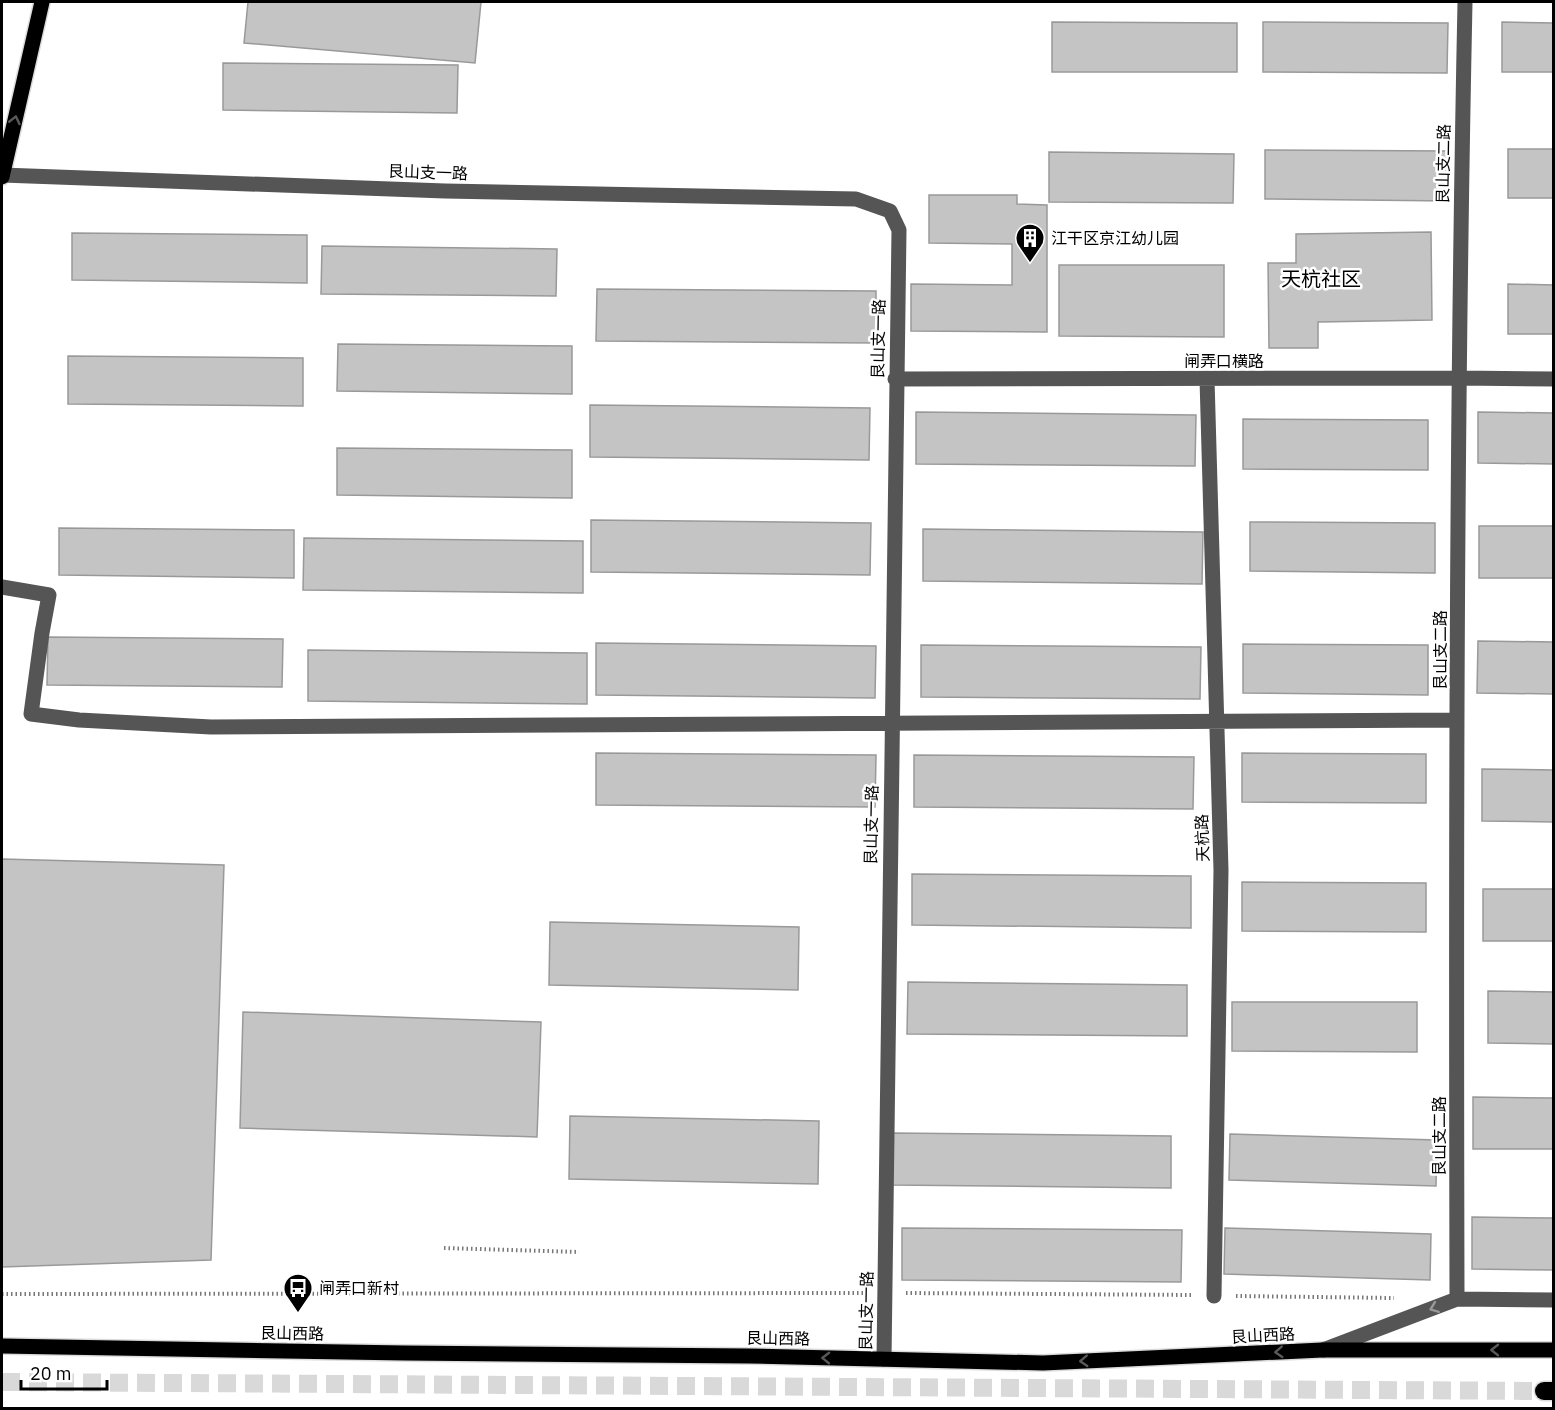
<svg xmlns="http://www.w3.org/2000/svg" width="1555" height="1410" font-family="'IBM Plex Sans','Noto Sans SC',sans-serif">
	<style>
		.building { fill: #c4c4c4; stroke: #999; stroke-width: 1.5 }
		.lines { fill: none; stroke-linecap: round; stroke-linejoin: round }
		.highway-tunnel { stroke: #d9d9d9; stroke-width: 18; stroke-dasharray: 18 9; stroke-linecap: butt }
		.major-casing { stroke: #dbdbdb; stroke-width: 18 }
		.highway-casing { stroke: #dbdbdb; stroke-width: 21 }
		.path { stroke: #777; stroke-width: 4; stroke-dasharray: 1.5 3; stroke-linecap: butt }
		.minor { stroke: #555; stroke-width: 15 }
		.major { stroke: #000; stroke-width: 15 }
		.highway { stroke: #000; stroke-width: 18 }
		.oneway { stroke: #595959 }
		.oneway2 { stroke: #999 }
		.labels { text-anchor: middle; stroke-width: 5; stroke-linejoin: round; paint-order: stroke }
		.street-label { font-size: 16px; fill: #000; stroke: #fff }
		.poi-label { font-size: 16px; fill: #000; stroke: #fff; text-anchor: start }
		.quarter-label { font-size: 20px; fill: #000; stroke: #fff }
	</style>
	<rect width="100%" height="100%" fill="#fff"/>
	<path class="building" d="M248,2H481L475,63L244,43Z
		M1052,22L1237,23V72H1052Z
		M1263,22L1448,23L1447,73L1263,72Z
		M1502,22L1554,23V72H1502Z
		M223,63L458,65L457,113L223,110Z
		M1508,149H1554V198H1508Z
		M1265,150L1450,151L1449,201L1265,199Z
		M1049,152L1234,154L1233,203L1049,202Z
		M929,195H1017V204L1047,205V332L911,331V284L1012,285V244L929,243Z
		M1431,232L1432,320L1318,322V348H1269L1268,263H1296V234Z
		M72,233L307,235V283L72,280Z
		M322,246L557,249L556,296L321,294Z
		M1059,265H1224V337L1059,336Z
		M1508,284L1554,285V334H1508Z
		M597,289L876,291V343L596,341Z
		M338,344L572,346V394L337,391Z
		M68,356L303,358V406L68,404Z
		M590,405L870,408L869,460L590,457Z
		M916,412L1196,415L1195,466L916,464Z
		M1478,412L1554,413V464L1478,463Z
		M1243,419L1428,420V470L1243,469Z
		M337,448L572,450V498L337,495Z
		M591,520L871,523L870,575L591,572Z
		M1250,522L1435,523V573L1250,571Z
		M1479,526H1554V578H1479Z
		M59,528L294,530V578L59,575Z
		M923,529L1203,532L1202,584L923,581Z
		M304,538L583,541V593L303,590Z
		M48,637L283,639L282,687L47,685Z
		M1478,641L1554,642V694L1477,693Z
		M596,643L876,646L875,698L596,695Z
		M1243,644L1428,645V695L1243,693Z
		M921,645L1201,647L1200,699L921,697Z
		M308,650L587,653V704L308,701Z
		M596,753L876,755L875,807L596,805Z
		M1242,753L1426,754V803L1242,802Z
		M914,755L1194,757L1193,809L914,807Z
		M1482,769L1554,770V822L1482,821Z
		M2,859L224,865L211,1260L2,1267Z
		M912,874L1191,876V928L912,925Z
		M1242,882L1426,883V932L1242,931Z
		M1483,889H1554V941H1483Z
		M550,922L799,927L798,990L549,985Z
		M908,982L1187,985V1036L907,1034Z
		M1488,991L1554,992V1044L1488,1043Z
		M1232,1002H1417V1052L1232,1051Z
		M243,1012L541,1022L537,1137L240,1128Z
		M1473,1097L1554,1098V1149H1473Z
		M570,1116L819,1121L818,1184L569,1179Z
		M892,1133L1171,1136V1188L891,1185Z
		M1230,1134L1437,1140L1436,1186L1229,1180Z
		M1472,1217L1554,1218V1270L1472,1269Z
		M902,1228L1182,1230L1181,1282L902,1280Z
		M1225,1228L1431,1234L1430,1280L1224,1274Z"/>
	<g class="lines">
		<path class="highway-tunnel" d="M2,1382L1544,1391"/>
		<g class="major-casing">
			<path id="major" d="M2,177L42,2
				M2,1346L405,1353L749,1356L1043,1363L1322,1350H1554"/>
		</g>
		<g class="highway-casing">
			<path id="highway" d="M1544,1391H1554"/>
		</g>
		<path class="path" d="M444,1248L579,1252
			M906,1293L1193,1295
			M2,1294L863,1293
			M1236,1296L1394,1298"/>
		<path class="minor" d="M2,175L445,191L856,199L890,211L899,230L884,1359
			M895,379L1459,378L1554,379
			M1207,379L1221,870L1214,1296
			M2,587L49,595L42,633L31,714L79,720L211,727L1457,720
			M1457,1299C1456,866 1456,434 1465,2
			M1323,1350L1457,1299L1554,1300"/>
		<use href="#major" class="major"/>
		<use href="#highway" class="highway"/>
	</g>
	<defs><path id="oneway-chevron" d="M-2-3.5L2.5 0L-2 3.5" fill="none" stroke-width="1.6" stroke-linecap="round" stroke-linejoin="round" transform="scale(1.5)"/></defs>
	<g class="oneway">
		<use href="#oneway-chevron" transform="translate(15 120) rotate(-77)"/>
		<use href="#oneway-chevron" transform="translate(1495 1350) rotate(-180)"/>
		<use href="#oneway-chevron" transform="translate(1279 1352) rotate(177)"/>
		<use href="#oneway-chevron" transform="translate(826 1358) rotate(-179)"/>
		<use href="#oneway-chevron" transform="translate(1084 1361) rotate(177)"/>
	</g>
	<use class="oneway2" href="#oneway-chevron" transform="translate(1434 1308) rotate(159)"/>
	<defs>
		<g id="building-pin" transform="scale(1.5)"><path d="M0 17L-7.5 6A9.5 9.5 0 1 1 7.5 6Z" fill="#000" stroke="#fff"/><path d="M-4-6H4V6H1V3H-1V6H-4ZM-2.5-4.3h1.7v1.8h-1.7ZM.8-4.3h1.7v1.8H.8ZM-2.5-1h1.7V.8h-1.7ZM.8-1h1.7V.8H.8Z" fill="#fff"/></g>
		<g id="bus-pin" transform="scale(1.5)"><path d="M0 17L-7.5 6A9.5 9.5 0 1 1 7.5 6Z" fill="#000" stroke="#fff"/><path d="M-5-6H5V4H4V6H2V4H-2V6H-4V4H-5ZM-3.5-4V0h7V-4ZM-3.5 1.2v1.5H-2V1.2ZM2 1.2v1.5H3.5V1.2Z" fill="#fff"/></g>
	</defs>
	<g fill-rule="evenodd">
		<use href="#building-pin" x="1030" y="238"/>
		<use href="#bus-pin" x="298" y="1288"/>
	</g>
	<g class="labels">
		<g class="street-label">
			<text transform="translate(1443 164) rotate(-89)" y="6">艮山支二路</text>
			<text transform="translate(428 172) rotate(2)" y="6">艮山支一路</text>
			<text transform="translate(878 339) rotate(-89)" y="6">艮山支一路</text>
			<text x="1224" y="367">闸弄口横路</text>
			<text transform="translate(1440 650) rotate(-90)" y="6">艮山支二路</text>
			<text transform="translate(871 825) rotate(-89)" y="6">艮山支一路</text>
			<text transform="translate(1202 838) rotate(-92)" y="6">天杭路</text>
			<text transform="translate(1439 1136) rotate(-90)" y="6">艮山支二路</text>
			<text transform="translate(866 1311) rotate(-89)" y="6">艮山支一路</text>
			<text transform="translate(292 1333) rotate(1)" y="6">艮山西路</text>
			<text transform="translate(1263 1335) rotate(-3)" y="6">艮山西路</text>
			<text transform="translate(778 1338) rotate(1)" y="6">艮山西路</text>
		</g>
		<g class="poi-label">
			<text x="1051" y="244">江干区京江幼儿园</text>
			<text x="319" y="1294">闸弄口新村</text>
		</g>
		<g class="quarter-label">
			<text x="1321" y="286">天杭社区</text>
		</g>
	</g>
	<rect width="1555" height="1410" fill="none" stroke="#000000" stroke-width="6"/>
	<path d="M21 1380v9h86v-9" fill="none" stroke="#000000" stroke-width="3"/>
	<text x="30" y="1380" font-size="18" fill="#000000" stroke="#ffffff" stroke-width="4.5" paint-order="stroke">20 m</text>
</svg>
